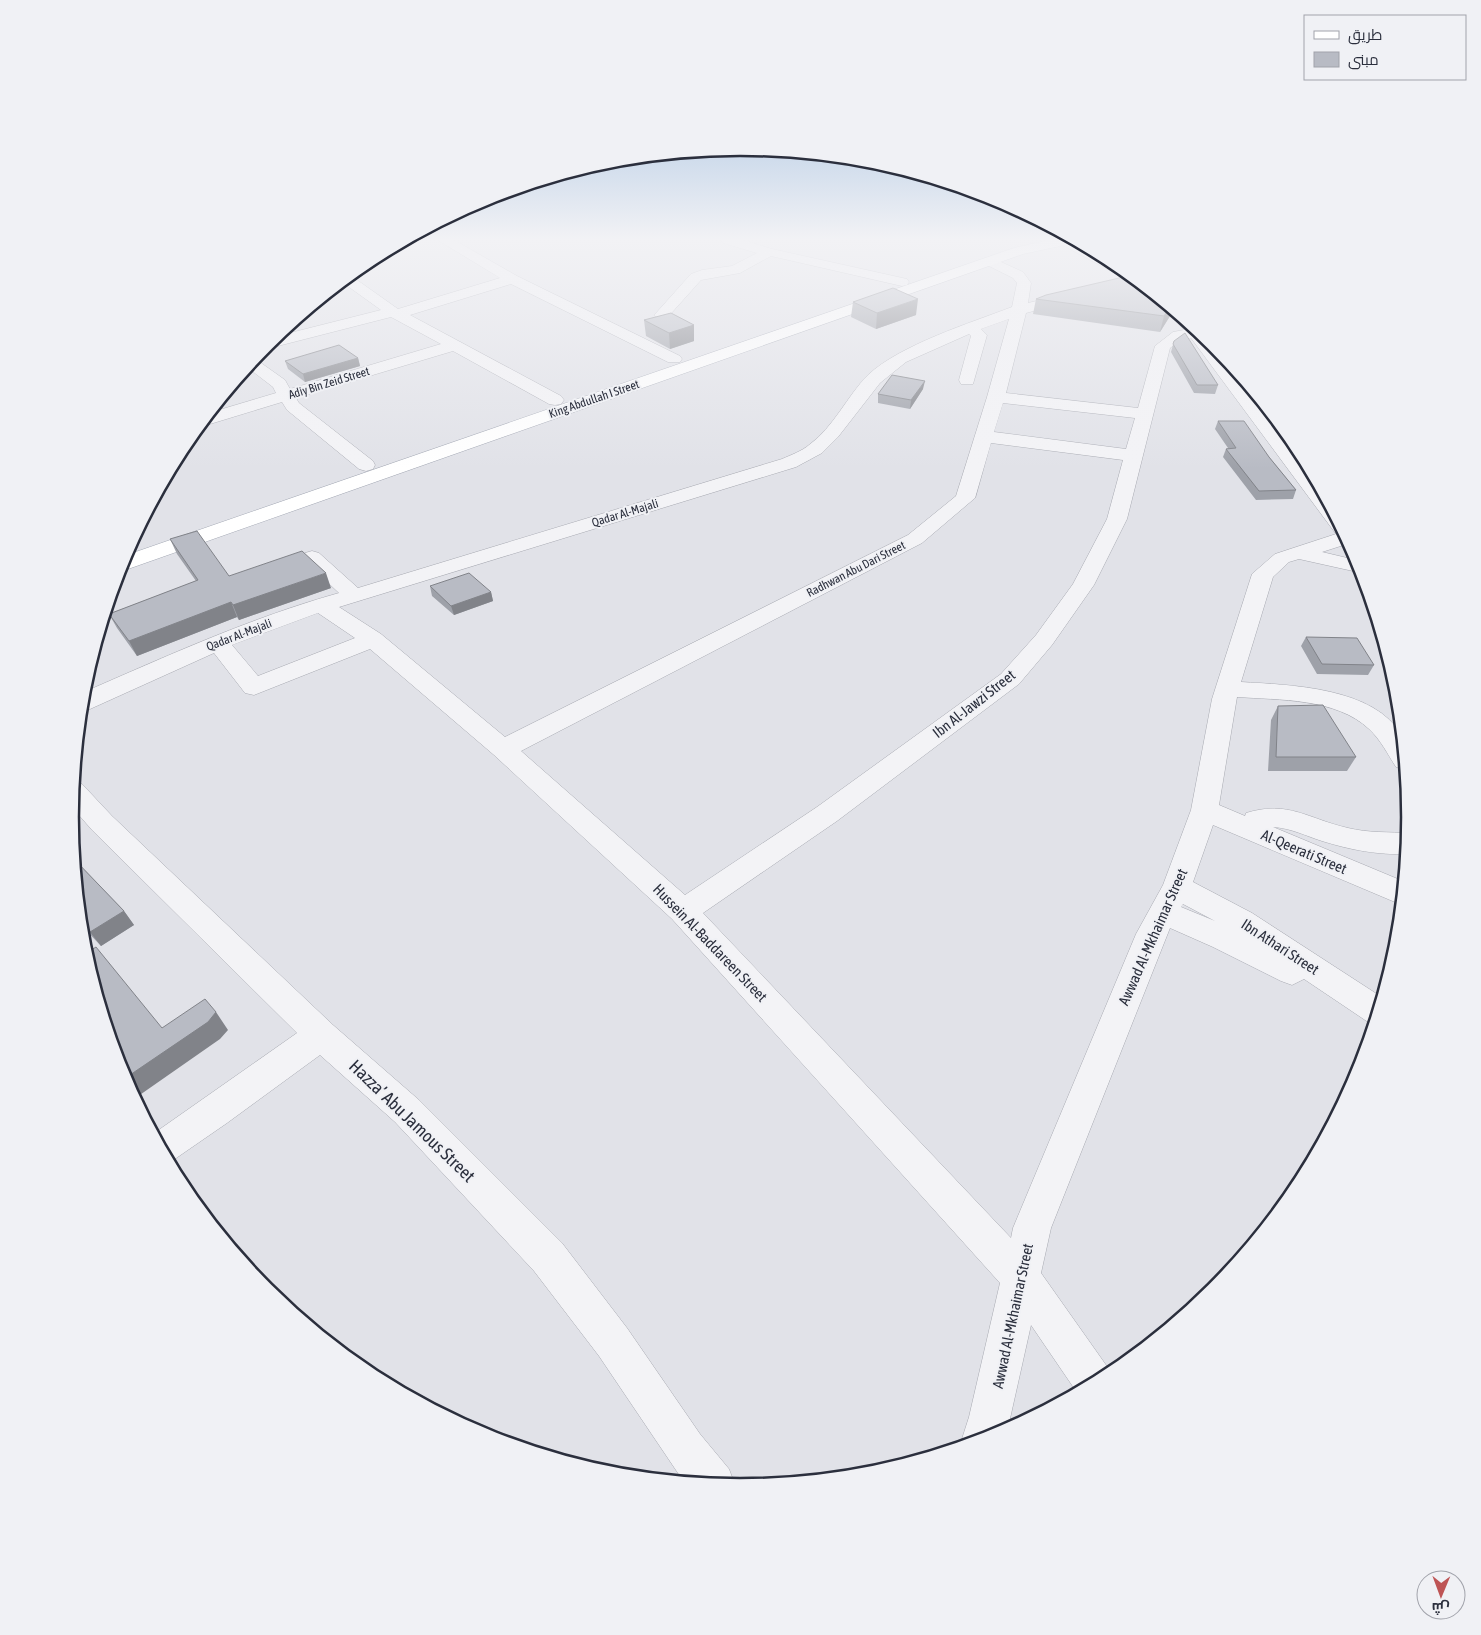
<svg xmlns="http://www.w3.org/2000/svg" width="1481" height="1635" font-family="'Asap Condensed',Cairo,sans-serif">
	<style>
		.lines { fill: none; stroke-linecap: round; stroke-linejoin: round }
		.minor-casing { stroke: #a7a9b1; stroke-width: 1 }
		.major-casing { stroke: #a1a6b2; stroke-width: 1 }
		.minor { fill: #f3f3f6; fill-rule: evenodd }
		.major { fill: #fff; fill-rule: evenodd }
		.wall { fill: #9ea1a9 }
		.shaded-wall { fill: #818389 }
		.building { fill: #b8bbc4; stroke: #818389 }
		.labels { text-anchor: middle; stroke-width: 4; stroke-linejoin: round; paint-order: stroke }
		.far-street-label { font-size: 12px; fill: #2b2f3d; stroke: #f0f1f5 }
		.street-label { font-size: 15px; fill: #2b2f3d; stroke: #f0f1f5 }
		.near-street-label { font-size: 18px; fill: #2b2f3d; stroke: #f0f1f5 }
		.rim { fill: none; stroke: #2b2f3d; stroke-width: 2.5 }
	</style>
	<rect width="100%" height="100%" fill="#e1e2e8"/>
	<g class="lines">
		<g class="minor-casing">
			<path id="minor" d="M438,240H454L517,276L680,356L682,359L680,362H668L511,284L410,315L561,396L564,400L561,404L555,405L549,404L453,351L296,398L299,403L373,461L375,465L373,469L366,471L359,469L287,410L282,402L210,424H200L209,413L276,393L273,387L247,367L254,358L285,380L290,389L441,344L391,317L266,349L263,348L274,337L381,310L342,282L350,275L398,309L500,278Z
				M722,240H743L772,249L907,279L909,282L907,285L902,286L771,256L740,273L701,280L667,318H657L654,315L657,312L691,274L702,270L732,266L757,253L723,243Z
				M1053,240H1070L1118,264L1139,281H1130Z
				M990,257L1023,272L1031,283L1028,303L1070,293L1075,294L1077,297L1075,300L1026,313L1006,393L1138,408L1155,346L1173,332L1184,330L1164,307L1166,304L1208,338L1318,483L1350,543L1322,552L1360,561L1364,573H1362L1299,559L1289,562L1273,577L1241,682C1290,685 1375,687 1402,736C1407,744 1405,760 1406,770L1396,767C1388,755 1381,740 1369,729C1336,698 1279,700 1237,697L1219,805L1245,816L1246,813C1289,800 1308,819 1348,828C1368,833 1389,832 1410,833L1407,854C1378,855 1351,850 1322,841C1306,836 1291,828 1273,827L1405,882L1402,905L1213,825L1193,882L1252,913L1383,998L1375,1024L1368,1022L1304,979L1292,985L1281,981L1213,947L1170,928L1051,1228L1041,1273L1113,1375L1078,1394L1031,1325L1007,1432L997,1437L963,1447L961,1442L969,1417L1000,1283L672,919L494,755L370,649L254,695L245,693L214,653L90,709L81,711L82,693C167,656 250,618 339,593L305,561L301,557L305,553L312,551L319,553L358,588L782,459C791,455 802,451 809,445C834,427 847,396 868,375C900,345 970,323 1012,307L1017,283L1013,278L985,264L983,261ZM1009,319L987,397L956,496L908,535L505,737L381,634L339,607L796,467L822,453L838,437L880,383L906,362L969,334L971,336L959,380L961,384H973L987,335L981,329ZM1191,338L1336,534L1275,554L1252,574L1212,699L1191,810L1163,885L1136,934L1013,1228L1011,1238L703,913L837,821L1019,684L1052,645L1094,585L1127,519L1170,348L1182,339ZM1003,403L1135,418L1126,449L994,432ZM991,443L1123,460L1107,519L1073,584L1036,635L1001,674L817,807L685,895L521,751L922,543L975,498ZM318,613L355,638L258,676L232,645ZM1183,904L1215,921L1181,907Z
				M74,782L82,784L112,816L333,1025L419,1100L562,1243L627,1328L700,1434L729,1469L735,1485L734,1487L684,1482L599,1356L534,1271L395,1122L320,1055L227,1123L169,1163L153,1134L297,1033L92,830L71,806Z"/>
		</g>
		<g class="major-casing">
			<path id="major" d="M1049,240H1075L1074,243L1023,254L128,569L118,570L124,556L1014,248Z"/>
		</g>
		<use href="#minor" class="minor"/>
		<use href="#major" class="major"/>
	</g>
	<path class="wall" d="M1132,275L1172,308L1170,316L1160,332L1033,314L1036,299Z
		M853,302L916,315L876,329L851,317Z
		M644,320L694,325V341L670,349L646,336Z
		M1174,341L1218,385L1215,394L1194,393L1171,352Z
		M358,358L360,366L305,382L288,369L285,361Z
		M923,389L910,409L878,403V394Z
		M1218,421L1269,457L1296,490L1293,499L1256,500L1223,457L1226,449L1228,448L1215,429Z
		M170,539L229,576L331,588L239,620L237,617L137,656L117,628L109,614L196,581L177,554Z
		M430,586L491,592L493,601L454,615L432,596Z
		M1306,637L1374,665L1368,675L1317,674L1301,646Z
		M1278,706L1356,757L1347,771H1268L1271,720Z
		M74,859L124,911L134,925L101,946L80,924Z"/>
	<path class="shaded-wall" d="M918,299L916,315L876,329L877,313Z
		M1170,307L1172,308L1170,316L1160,332L1164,316Z
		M694,325V341L670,349L669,333Z
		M358,358L360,366L305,382L303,374Z
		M925,381L923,389L910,409L911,400Z
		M326,573L331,588L239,620L233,605Z
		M491,592L493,601L454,615L451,606Z
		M231,602L237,617L137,656L129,641Z
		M124,911L134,925L101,946L90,932Z
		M216,1012L228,1030L220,1039L134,1099L124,1079Z"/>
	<path class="building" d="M1132,275L1170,307L1164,316L1036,299L1046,295Z
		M893,288L918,299L877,313L853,302Z
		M671,313L694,325L669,333L644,320Z
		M1185,333L1218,385H1197L1173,344L1174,341Z
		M339,345L358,358L303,374L285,361Z
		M892,375L925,381L911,400L878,394Z
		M1218,421H1244L1269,457L1296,490L1259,491L1226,449L1236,448Z
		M197,531L229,576L302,551L326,573L233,605L231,602L129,641L109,614L198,580L170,539Z
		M469,573L491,592L451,606L430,586Z
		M1306,637L1357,638L1374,665L1322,664Z
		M1323,705L1356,757H1276L1278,706Z
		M74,859L124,911L90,932L80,921Z
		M96,947L162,1028L205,999L216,1012L208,1022L124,1079L121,1074L85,954Z"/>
	<linearGradient id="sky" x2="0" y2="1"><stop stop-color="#8bb1da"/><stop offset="0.51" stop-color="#f2f2f5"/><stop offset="1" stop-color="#f2f2f5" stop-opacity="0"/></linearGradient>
	<rect width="1481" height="469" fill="url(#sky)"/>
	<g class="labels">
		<g class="far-street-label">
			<text transform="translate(329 383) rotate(-17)" y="4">Adiy Bin Zeid Street</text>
			<text transform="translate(594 399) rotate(-19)" y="4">King Abdullah I Street</text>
			<text transform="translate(625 513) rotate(-17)" y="4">Qadar Al-Majali</text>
			<text transform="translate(856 569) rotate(-27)" y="4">Radhwan Abu Dari Street</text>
			<text transform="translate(239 635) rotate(-21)" y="4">Qadar Al-Majali</text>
		</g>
		<g class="street-label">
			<text transform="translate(974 704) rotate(-38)" y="5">Ibn Al-Jawzi Street</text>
			<text transform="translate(1304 852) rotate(23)" y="5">Al-Qeerati Street</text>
			<text transform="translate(1153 937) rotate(-66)" y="5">Awwad Al-Mkhaimar Street</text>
			<text transform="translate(710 943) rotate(46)" y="5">Hussein Al-Baddareen Street</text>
			<text transform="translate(1280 947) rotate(33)" y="5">Ibn Athari Street</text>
			<text transform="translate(1013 1316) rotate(-78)" y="5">Awwad Al-Mkhaimar Street</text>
		</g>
		<g class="near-street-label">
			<text transform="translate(412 1121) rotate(44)" y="6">Hazza’ Abu Jamous Street</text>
		</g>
	</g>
	<path d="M0 0H1481V1635H0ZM79 817a661 661 0 1 1 1322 0a661 661 0 1 1-1322 0Z" fill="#f0f1f5" fill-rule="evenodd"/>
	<path class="rim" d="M79 817a661 661 0 1 1 1322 0a661 661 0 1 1-1322 0Z"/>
	<rect x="1304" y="15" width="162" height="65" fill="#f0f1f5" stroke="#a1a3ab"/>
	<rect x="1314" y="31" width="25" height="8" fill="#ffffff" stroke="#a1a3ab"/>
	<text x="1348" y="40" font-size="15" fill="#2b2f3d">طريق</text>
	<rect x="1314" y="52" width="25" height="15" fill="#b8bbc4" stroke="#a1a3ab"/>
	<text x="1348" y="65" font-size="15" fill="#2b2f3d">مبنى</text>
	<g transform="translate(1441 1595) rotate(181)"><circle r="24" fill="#f0f1f5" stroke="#a1a3ab"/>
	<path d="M0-4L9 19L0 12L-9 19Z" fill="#be5455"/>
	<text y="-8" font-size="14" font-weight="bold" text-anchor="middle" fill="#2b2f3d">ش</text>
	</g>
</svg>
